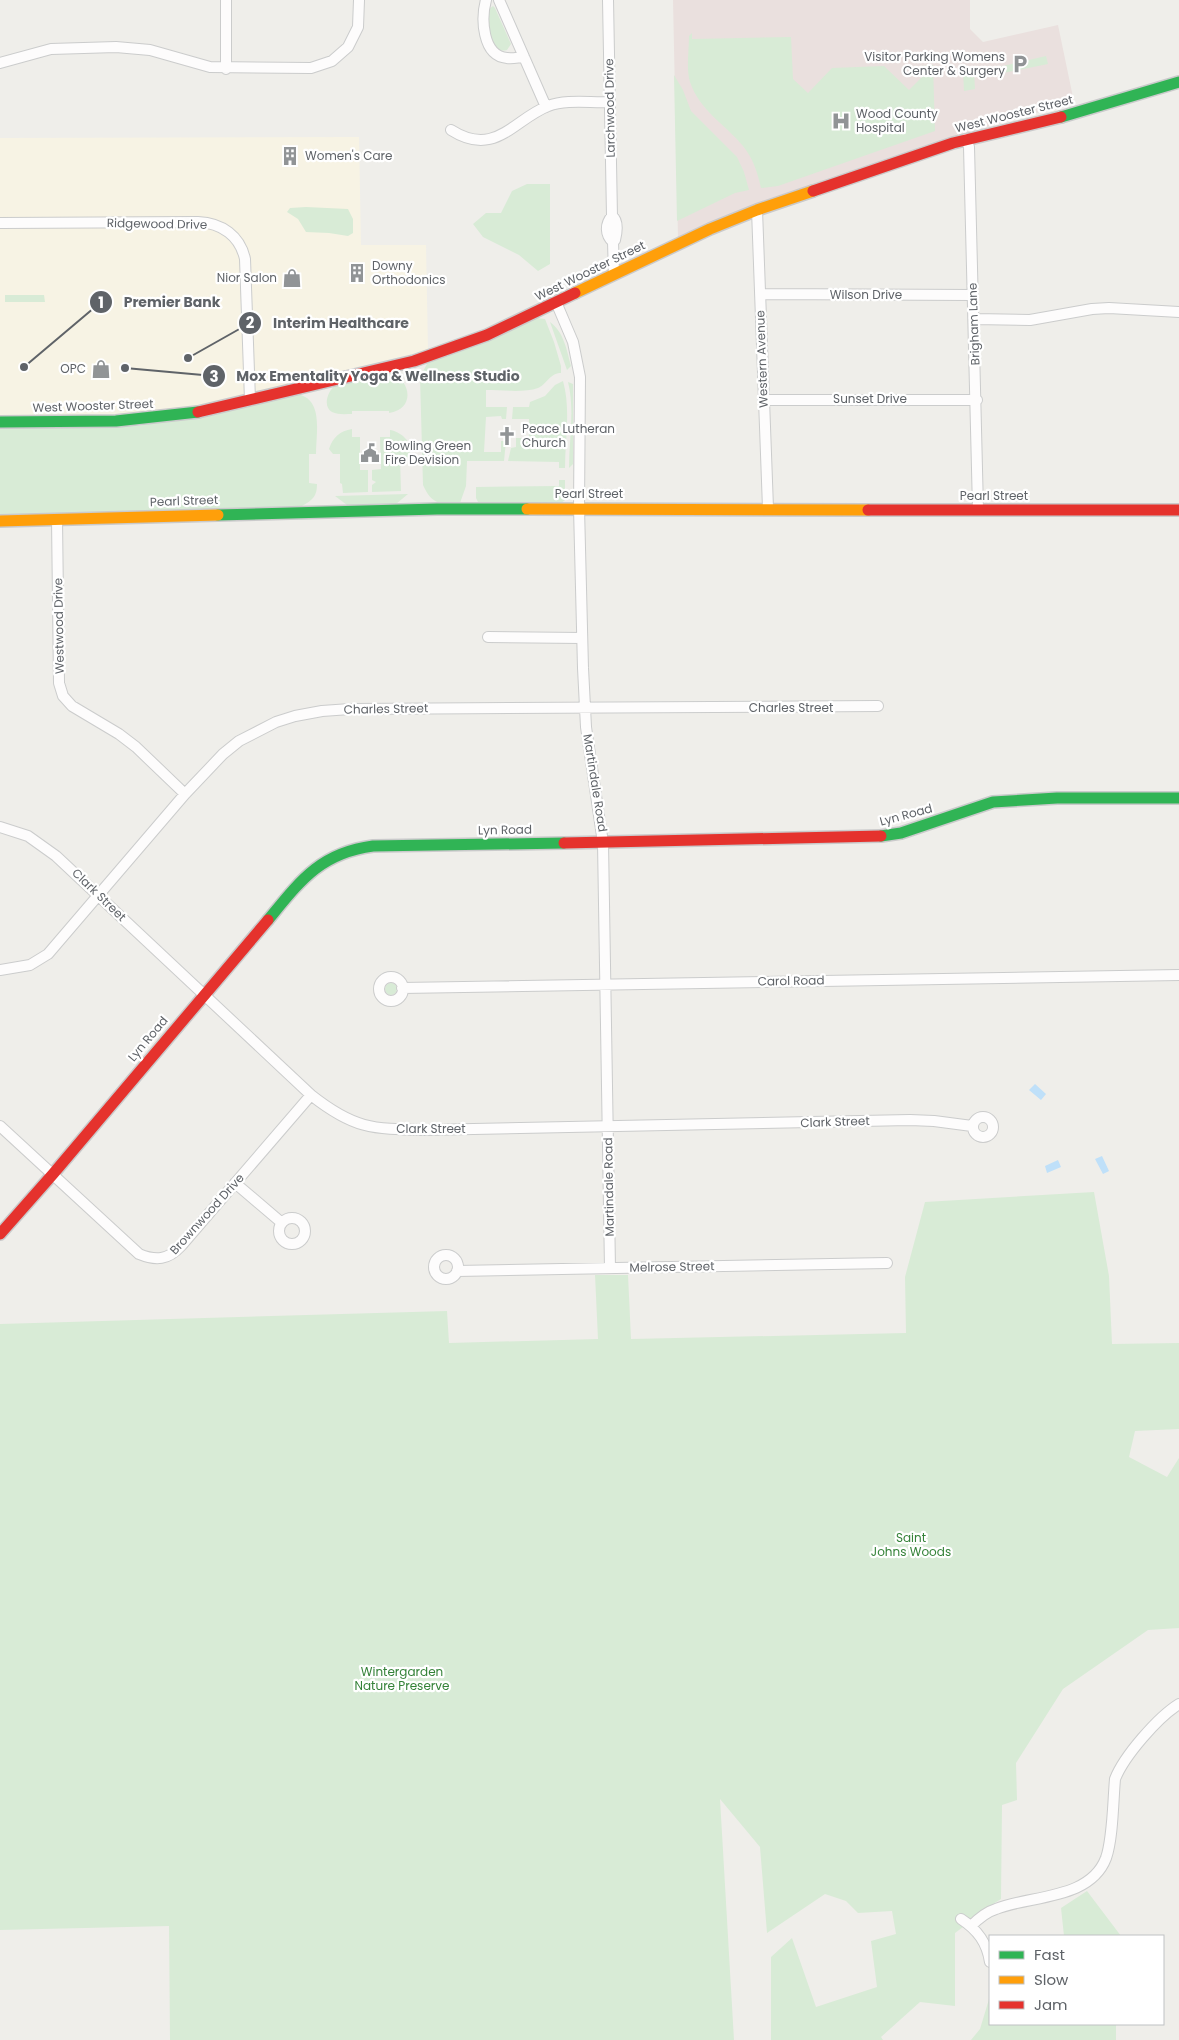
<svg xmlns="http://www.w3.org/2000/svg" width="1179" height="2040" font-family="Poppins,sans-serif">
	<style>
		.commercial { fill: #f7f3e4 }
		.medical { fill: #eae0de }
		.green { fill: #d8ebd6 }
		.water { fill: #bfe0f9 }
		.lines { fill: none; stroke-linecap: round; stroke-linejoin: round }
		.street-casing { stroke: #cbcccc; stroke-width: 12 }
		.fast-casing { stroke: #cacacb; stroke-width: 14 }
		.slow-casing { stroke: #cacacb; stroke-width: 14 }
		.jam-casing { stroke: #cacacb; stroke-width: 14 }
		.street { stroke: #fdfcfc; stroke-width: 10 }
		.fast { stroke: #30b455; stroke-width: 11 }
		.slow { stroke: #ff9f0a; stroke-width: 11 }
		.jam { stroke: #e5322d; stroke-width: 11 }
		.labels { text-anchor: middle; stroke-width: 4.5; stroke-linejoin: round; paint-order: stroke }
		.poi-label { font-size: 12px; fill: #5f6368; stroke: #fff; text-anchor: start }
		.street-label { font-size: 12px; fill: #5f6368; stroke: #fff }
		.park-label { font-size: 12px; fill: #348238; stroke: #fff }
		.leader { fill: none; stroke: #5f6368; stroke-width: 2 }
		.callout-dot { fill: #5f6368; stroke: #fff; stroke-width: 2 }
		.mark-label { font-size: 15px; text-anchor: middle; font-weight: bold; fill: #fff }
		.callout-label { font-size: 14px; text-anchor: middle; font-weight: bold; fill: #5f6368; stroke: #fff; stroke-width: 4.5; stroke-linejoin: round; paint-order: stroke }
	</style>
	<rect width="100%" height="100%" fill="#efeeea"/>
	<path class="commercial" d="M359,137L361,245H426L428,350L190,409L125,415L0,417V138Z"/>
	<path class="medical" d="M673,0H970V29L983,42L1058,25L1074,102L940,141L678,238Z"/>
	<path class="green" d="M493,6L495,8L511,44L507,50C487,55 490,23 488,10Z
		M692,33V39L791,37L793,79L808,93L832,68L884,66L909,90L922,77L921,66L933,65L935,131L778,186L761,188C758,174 753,158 743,146C725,124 700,111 690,82C686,69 689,50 689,36Z
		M1046,56L1048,64L993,75L994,68Z
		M963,71H974L975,89L964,91Z
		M674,75L683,90L691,111L737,157L744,172L749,190L735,193L677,221Z
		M527,184H550V264L538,271L519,255L483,237L473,224L486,213H501L512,191Z
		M306,207L348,209L353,219V233L348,236L329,233L306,232L298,219L287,212L290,208Z
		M5,295H44L45,302H5Z
		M537,318L545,319L554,342L561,366V373C550,373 547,384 538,388C524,393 502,390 486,390V407H507L506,419H502L501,416L486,417L484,452H501V441H506L504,461H467L466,486L460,503C440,504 432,505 423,485L420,377L428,362Z
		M550,322C564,332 567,351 571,366L567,370Z
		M390,372C412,381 415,409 389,413V411H352V414C346,414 338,415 332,412C322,406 328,390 336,385C344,381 379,375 390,372Z
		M563,381C571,409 565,440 565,468H559V462L508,461L511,448L516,447V438H529V419H512L513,407H529L530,402L545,396L555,385Z
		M568,382L573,384V464L569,468C569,439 575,410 568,382Z
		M297,394C324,399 316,433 316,454H309V483L317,484C317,496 313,500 302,506L0,516V428L139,426Z
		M352,429V437H360V470H368V492L343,493L342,484L340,483V454H333L329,449C333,437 340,431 352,429Z
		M390,430C402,432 417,445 407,458H400L401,491L372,492V485L376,482L372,480V470L381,469L380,437H390Z
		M559,480H565V497L568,498L561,503L479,504L476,498V487L559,486Z
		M408,494L396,504L347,505L335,496Z
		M385 989a6 6 0 1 1 12 0a6 6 0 1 1-12 0Z
		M1094,1192L1109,1276L1112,1344L1179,1343V1429L1135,1431L1129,1457L1167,1477L1179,1458V1628L1148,1630L1063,1689L1016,1763L1017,1800L1002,1805L1001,1899L960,1925L963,1927L955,1933V2006L920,2002L881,2037L883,2040H771V1957L792,1938L816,2007L877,1987L871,1941L896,1934L892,1911L858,1913L846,1901L825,1894L767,1933L760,1847L720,1799L734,2040H170L169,1926L0,1930V1324L447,1311L449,1343L598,1339L595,1275H628L631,1339L906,1333L905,1277L925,1202Z
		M1087,1891L1121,1936H1064L1061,1908Z
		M990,1996V2024H1116V2040H971L980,2029Z"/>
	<path class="water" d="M1035,1084L1046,1094L1041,1100L1029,1090Z
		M1102,1156L1109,1171L1103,1174L1095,1159Z
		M1058,1160L1061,1167L1047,1173L1045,1166Z"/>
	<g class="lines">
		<g class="street-casing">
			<path id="street" d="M226,0V69
				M486,0C481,18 482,56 507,58C513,59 519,57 524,57
				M499,0L546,107
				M608,0L612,216
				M0,63L51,49L116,47L150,50L210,67L311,68L332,61L348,47L358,27L359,0
				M451,130C495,158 513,120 548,106C567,99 590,103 610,102
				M966,139L969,147L978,509
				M757,210L768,508
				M0,223L198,222C222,223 240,236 245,259L250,400
				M613,242C605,235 605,224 612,216C619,221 617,232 615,240L613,242L614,274
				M760,294L973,295
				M556,302L573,342L580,377L579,508L583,668L586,727L603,843L610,1268
				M974,319L1030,320L1092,309L1109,308L1179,312
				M763,400H977
				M57,519L59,683L63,696L72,706L119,734L136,747L185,794
				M488,637L582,638
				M0,827L28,836L56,856L311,1095C354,1129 372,1129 425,1130L910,1120L934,1121L972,1126
				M0,970L30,965L48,954L185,794L223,754L239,741L276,722L295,716L322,711L350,709L878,706
				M379 989a12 12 0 1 1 24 0a12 12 0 1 1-24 0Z
				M402,988L1179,975
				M973 1127a10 10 0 1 1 20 0a10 10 0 1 1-20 0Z
				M0,1126L139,1254C156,1261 168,1260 181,1246L311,1095
				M235,1183L282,1223
				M279 1231a13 13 0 1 1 26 0a13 13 0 1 1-26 0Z
				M434 1267a12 12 0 1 1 24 0a12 12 0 1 1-24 0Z
				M457,1271L887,1263
				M961,1919C978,1930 987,1943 990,1962
				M971,1926C978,1919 986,1912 996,1909C1031,1895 1090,1900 1106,1858C1113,1838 1113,1801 1115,1779C1124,1756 1158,1717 1179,1704"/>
		</g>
		<g class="fast-casing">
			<path id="fast" d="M1061,117L1179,82
				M0,422L116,421L198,412
				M218,515L437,509H527
				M881,836L901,833L993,802L1057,798H1179
				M268,920C300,881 320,853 373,846L564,843"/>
		</g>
		<g class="slow-casing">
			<path id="slow" d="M575,293L710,229L757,210L813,191
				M527,509L868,510
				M0,521L218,515"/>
		</g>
		<g class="jam-casing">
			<path id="jam" d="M813,191L953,143L1061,117
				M198,412L414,361L487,335L575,293
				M868,510H1179
				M564,843L881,836
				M0,1234L53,1174L268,920"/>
		</g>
		<use href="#street" class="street"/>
		<use href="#fast" class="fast"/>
		<use href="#slow" class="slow"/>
		<use href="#jam" class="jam"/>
	</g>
	<defs>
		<g id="parking-bare" transform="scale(1.5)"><path d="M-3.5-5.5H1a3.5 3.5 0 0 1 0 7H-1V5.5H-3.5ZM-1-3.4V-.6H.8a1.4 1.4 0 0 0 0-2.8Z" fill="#919496" stroke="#fff" stroke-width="2.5" paint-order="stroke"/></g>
		<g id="hospital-bare" transform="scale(1.5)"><path d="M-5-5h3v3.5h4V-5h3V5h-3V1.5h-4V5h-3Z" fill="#919496" stroke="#fff" stroke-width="2.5" paint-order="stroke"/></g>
		<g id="building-bare" transform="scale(1.5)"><path d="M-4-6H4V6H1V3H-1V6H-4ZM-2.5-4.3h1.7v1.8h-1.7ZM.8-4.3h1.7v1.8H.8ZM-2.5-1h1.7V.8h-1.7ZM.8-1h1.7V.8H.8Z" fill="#919496" stroke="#fff" stroke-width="2.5" paint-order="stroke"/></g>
		<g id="shop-bare" transform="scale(1.5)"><path d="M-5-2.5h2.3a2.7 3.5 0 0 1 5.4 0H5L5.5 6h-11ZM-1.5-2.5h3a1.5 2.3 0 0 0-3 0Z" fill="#919496" stroke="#fff" stroke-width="2.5" paint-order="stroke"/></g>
		<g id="church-bare" transform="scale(1.5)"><path d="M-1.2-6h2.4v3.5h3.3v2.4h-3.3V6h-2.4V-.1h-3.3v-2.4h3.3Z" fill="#919496" stroke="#fff" stroke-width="2.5" paint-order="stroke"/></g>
		<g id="civic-bare" transform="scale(1.5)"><path d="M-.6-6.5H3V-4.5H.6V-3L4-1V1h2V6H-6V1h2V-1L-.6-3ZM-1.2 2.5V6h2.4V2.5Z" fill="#919496" stroke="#fff" stroke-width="2.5" paint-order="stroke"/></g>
	</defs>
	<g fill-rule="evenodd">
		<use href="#parking-bare" x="1020" y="64"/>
		<use href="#hospital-bare" x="841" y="121"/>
		<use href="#building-bare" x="290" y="156"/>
		<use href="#building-bare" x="357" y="273"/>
		<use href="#shop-bare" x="292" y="278"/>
		<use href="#shop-bare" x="101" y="369"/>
		<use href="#church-bare" x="507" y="436"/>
		<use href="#civic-bare" x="370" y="453"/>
	</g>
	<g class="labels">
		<g class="poi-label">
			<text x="1005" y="61" text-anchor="end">Visitor Parking Womens<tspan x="1005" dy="14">Center &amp; Surgery</tspan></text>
			<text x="856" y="118">Wood County<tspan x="856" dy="14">Hospital</tspan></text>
			<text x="305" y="160">Women's Care</text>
			<text x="372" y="270">Downy<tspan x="372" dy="14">Orthodonics</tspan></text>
			<text x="277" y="282" text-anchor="end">Nior Salon</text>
			<text x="86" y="373" text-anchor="end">OPC</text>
			<text x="522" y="433">Peace Lutheran<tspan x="522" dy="14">Church</tspan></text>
			<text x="385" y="450">Bowling Green<tspan x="385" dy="14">Fire Devision</tspan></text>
		</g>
		<g class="street-label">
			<text transform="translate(610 108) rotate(-91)" y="4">Larchwood Drive</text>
			<text transform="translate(1014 114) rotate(-14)" y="4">West Wooster Street</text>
			<text transform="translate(157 224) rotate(1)" y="4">Ridgewood Drive</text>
			<text transform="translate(590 271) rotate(-26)" y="4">West Wooster Street</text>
			<text x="866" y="299">Wilson Drive</text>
			<text transform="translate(974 324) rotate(-92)" y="4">Brigham Lane</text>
			<text transform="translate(762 359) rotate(-92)" y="4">Western Avenue</text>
			<text x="870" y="403">Sunset Drive</text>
			<text transform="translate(93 406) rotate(-2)" y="4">West Wooster Street</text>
			<text x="589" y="498">Pearl Street</text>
			<text x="994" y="500">Pearl Street</text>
			<text transform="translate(184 501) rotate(-2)" y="4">Pearl Street</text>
			<text transform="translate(59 626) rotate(-91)" y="4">Westwood Drive</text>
			<text x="791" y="712">Charles Street</text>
			<text transform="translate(386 709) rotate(-1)" y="4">Charles Street</text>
			<text transform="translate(595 783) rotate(81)" y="4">Martindale Road</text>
			<text transform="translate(906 815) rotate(-15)" y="4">Lyn Road</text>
			<text transform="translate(505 830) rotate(-1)" y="4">Lyn Road</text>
			<text transform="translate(99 895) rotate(44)" y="4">Clark Street</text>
			<text transform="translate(791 981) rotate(-1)" y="4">Carol Road</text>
			<text transform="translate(148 1039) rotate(-50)" y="4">Lyn Road</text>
			<text transform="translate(835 1122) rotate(-2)" y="4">Clark Street</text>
			<text x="431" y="1133">Clark Street</text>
			<text transform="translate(609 1187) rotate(-91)" y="4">Martindale Road</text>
			<text transform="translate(207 1214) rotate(-48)" y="4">Brownwood Drive</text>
			<text transform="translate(672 1267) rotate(-1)" y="4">Melrose Street</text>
		</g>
		<g class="park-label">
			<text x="911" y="1542">Saint<tspan x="911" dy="14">Johns Woods</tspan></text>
			<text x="402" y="1676">Wintergarden<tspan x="402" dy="14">Nature Preserve</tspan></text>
		</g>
	</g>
	<path class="leader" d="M24 367L101 302M188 358L250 323M125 368L214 376"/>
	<g class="callout-dot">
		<circle cx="24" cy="367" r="5"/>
		<circle cx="188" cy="358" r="5"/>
		<circle cx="125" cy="368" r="5"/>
		<circle cx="101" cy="302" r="12"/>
		<circle cx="250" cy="323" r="12"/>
		<circle cx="214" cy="376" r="12"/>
	</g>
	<g class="mark-label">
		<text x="101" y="308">1</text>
		<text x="250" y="328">2</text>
		<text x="214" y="382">3</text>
	</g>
	<g class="callout-label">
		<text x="172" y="307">Premier Bank</text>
		<text x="341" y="328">Interim Healthcare</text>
		<text x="378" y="381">Mox Ementality Yoga &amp; Wellness Studio</text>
	</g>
	<rect x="989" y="1935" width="175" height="90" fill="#ffffff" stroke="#bfc1c3"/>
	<rect x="999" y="1951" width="25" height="8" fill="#30b455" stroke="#bfc1c3"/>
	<text x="1034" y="1960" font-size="15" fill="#5f6368">Fast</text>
	<rect x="999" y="1976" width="25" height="8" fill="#ff9f0a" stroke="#bfc1c3"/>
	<text x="1034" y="1985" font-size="15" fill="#5f6368">Slow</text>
	<rect x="999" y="2001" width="25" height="8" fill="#e5322d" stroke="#bfc1c3"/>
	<text x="1034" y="2010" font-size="15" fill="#5f6368">Jam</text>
</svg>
